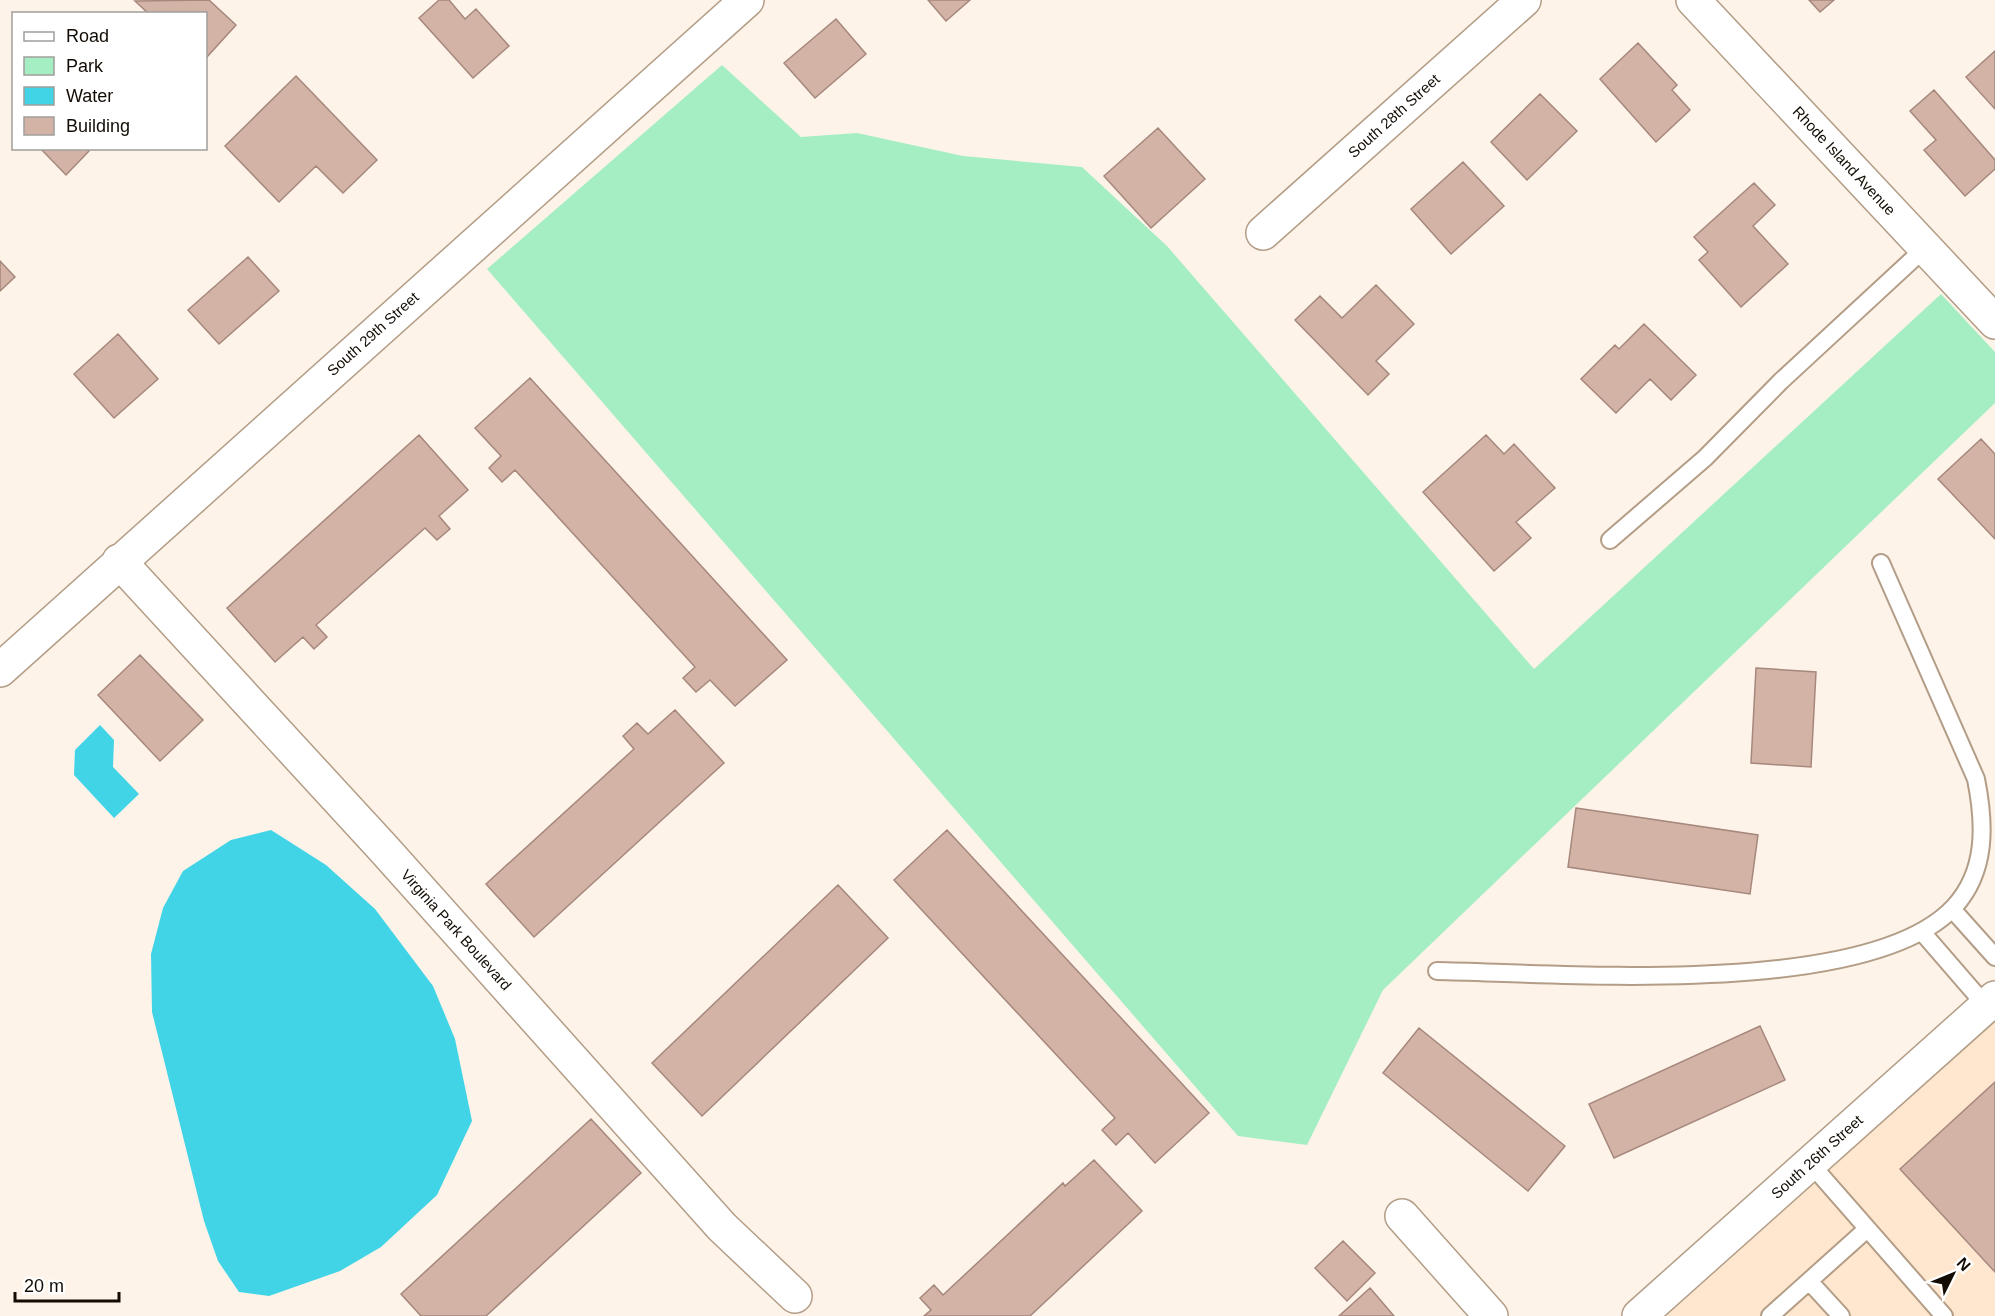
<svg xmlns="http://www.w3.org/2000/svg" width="1995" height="1316" font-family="Helvetica,sans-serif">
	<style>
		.built { fill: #fee7ce }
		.green { fill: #a5eec3 }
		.water { fill: #40d4e6 }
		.building { fill: #d4b3a7; stroke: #a6877c; stroke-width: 1.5 }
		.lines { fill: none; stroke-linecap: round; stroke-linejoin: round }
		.lane-casing { stroke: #b39d86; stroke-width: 20 }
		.street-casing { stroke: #b39d86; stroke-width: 36 }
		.lane { stroke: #fff; stroke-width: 16 }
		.street { stroke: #fff; stroke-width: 33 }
		.labels { text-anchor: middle; stroke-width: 4.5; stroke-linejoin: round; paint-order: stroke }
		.street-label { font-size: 15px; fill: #130c04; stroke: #fff }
	</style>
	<rect width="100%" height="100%" fill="#fdf3e9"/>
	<path class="built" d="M1995,1022V1316H1666Z"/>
	<path class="green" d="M722,65L801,137L857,133L963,156L1082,167L1167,246L1534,669L1941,294L1995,352V403L1383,990L1307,1145L1238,1136L487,269Z"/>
	<path class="water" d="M100,725L114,740L113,767L139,794L114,818L74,775L75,750Z
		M271,830L326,865L375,909L433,986L455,1039L472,1121L437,1195L381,1247L340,1271L269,1296L239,1292L218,1261L204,1221L152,1012L151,954L163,908L183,871L231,840Z"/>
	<path class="building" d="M209,0L236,25L206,58V14H149L135,1Z
		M439,0H449L465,19L476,9L509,46L473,78L419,18Z
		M928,0H970L946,21Z
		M1809,0H1834L1820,12Z
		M836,19L866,54L815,98L784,63Z
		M1638,43L1677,85L1672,90L1690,110L1656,142L1600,79Z
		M1995,51V109L1966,77Z
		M296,76L377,160L343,193L316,166L279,202L225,146Z
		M1934,90L1995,160V169L1965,196L1924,150L1936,140L1910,111Z
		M1540,94L1577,131L1527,180L1491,142Z
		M1158,128L1205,179L1151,228L1104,176Z
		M40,148H86L89,151L66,175Z
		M1463,162L1504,206L1451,254L1411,209Z
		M1754,183L1775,205L1753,226L1788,264L1741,307L1699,260L1708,252L1694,237Z
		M248,257L279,291L219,344L188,310Z
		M0,261L15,277L0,291Z
		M1376,285L1414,324L1376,361L1389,374L1368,395L1295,320L1320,296L1342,318Z
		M1644,324L1696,375L1671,400L1650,379L1616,413L1581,379L1615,345L1619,349Z
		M118,334L158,379L114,418L74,374Z
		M530,378L787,660L735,706L710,680L696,692L683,678L695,667L515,470L502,482L489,468L501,456L475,428Z
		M419,435L468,490L439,516L450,529L437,540L425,528L316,625L327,637L314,649L303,637L275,662L227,608Z
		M1486,435L1504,454L1514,444L1555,488L1516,522L1531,538L1494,571L1423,492Z
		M1981,439L1995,454V539L1938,479Z
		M140,655L203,720L160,761L98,695Z
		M1756,668L1816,672L1811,767L1751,763Z
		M675,710L724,763L534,937L486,884L634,749L623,736L637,723L648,734Z
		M1576,808L1758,835L1750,894L1568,867Z
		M947,830L1209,1113L1155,1163L1128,1133L1116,1145L1102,1130L1115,1118L894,880Z
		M838,885L888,938L702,1116L652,1063Z
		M1760,1026L1785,1080L1614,1158L1589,1104Z
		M1419,1028L1565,1146L1528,1191L1383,1073Z
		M1995,1082V1272L1900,1169Z
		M591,1119L641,1173L486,1316H421L401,1294Z
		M1094,1160L1142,1211L1030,1316H924L931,1310L920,1298L934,1285L943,1295L1063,1183L1065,1186Z
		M1343,1241L1375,1273L1347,1301L1315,1268Z
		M1370,1288L1394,1316H1339Z"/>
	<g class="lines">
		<g class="lane-casing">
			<path id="lane" d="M1610,540L1705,458L1781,381L1925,248
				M1952,909L1995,957
				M1922,932L1986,1006
				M1437,971C1559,973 1868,999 1954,907C1987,871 1985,824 1976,779L1881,563
				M1810,1163L1944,1316
				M1809,1281L1841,1316
				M1770,1316L1867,1229"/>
		</g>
		<g class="street-casing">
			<path id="street" d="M1693,0L1995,322
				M1263,233L1524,0
				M119,561L383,848L722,1227L795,1296
				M0,670L747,0
				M1402,1216L1491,1316
				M1639,1316L1995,998"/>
		</g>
		<use href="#lane" class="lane"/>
		<use href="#street" class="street"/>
	</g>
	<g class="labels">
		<g class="street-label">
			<text transform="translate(1394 116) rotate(-42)" y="5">South 28th Street</text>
			<text transform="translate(1844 161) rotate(47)" y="5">Rhode Island Avenue</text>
			<text transform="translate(373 334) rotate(-42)" y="5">South 29th Street</text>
			<text transform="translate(456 930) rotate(48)" y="5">Virginia Park Boulevard</text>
			<text transform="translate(1817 1157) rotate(-42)" y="5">South 26th Street</text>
		</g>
	</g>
	<rect x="12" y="12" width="195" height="138" fill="#ffffff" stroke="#a19e9b" stroke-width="1.5"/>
	<rect x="24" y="32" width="30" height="9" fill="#ffffff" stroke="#a19e9b" stroke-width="1.5"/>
	<text x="66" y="42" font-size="18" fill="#130c04">Road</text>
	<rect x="24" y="57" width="30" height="18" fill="#a5eec3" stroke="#a19e9b" stroke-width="1.5"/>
	<text x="66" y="72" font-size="18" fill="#130c04">Park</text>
	<rect x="24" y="87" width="30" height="18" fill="#40d4e6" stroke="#a19e9b" stroke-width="1.5"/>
	<text x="66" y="102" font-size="18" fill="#130c04">Water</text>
	<rect x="24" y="117" width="30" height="18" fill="#d4b3a7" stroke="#a19e9b" stroke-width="1.5"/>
	<text x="66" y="132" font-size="18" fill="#130c04">Building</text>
	<g transform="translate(1953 1274) rotate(47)" stroke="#ffffff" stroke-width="4.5" paint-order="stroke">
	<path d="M0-4.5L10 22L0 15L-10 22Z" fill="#130c04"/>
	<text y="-9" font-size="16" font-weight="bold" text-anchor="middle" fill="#130c04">N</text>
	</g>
	<path d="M15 1292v9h104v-9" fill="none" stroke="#130c04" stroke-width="3"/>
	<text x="24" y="1292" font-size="18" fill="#130c04" stroke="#ffffff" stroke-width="4.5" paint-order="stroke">20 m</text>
</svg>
